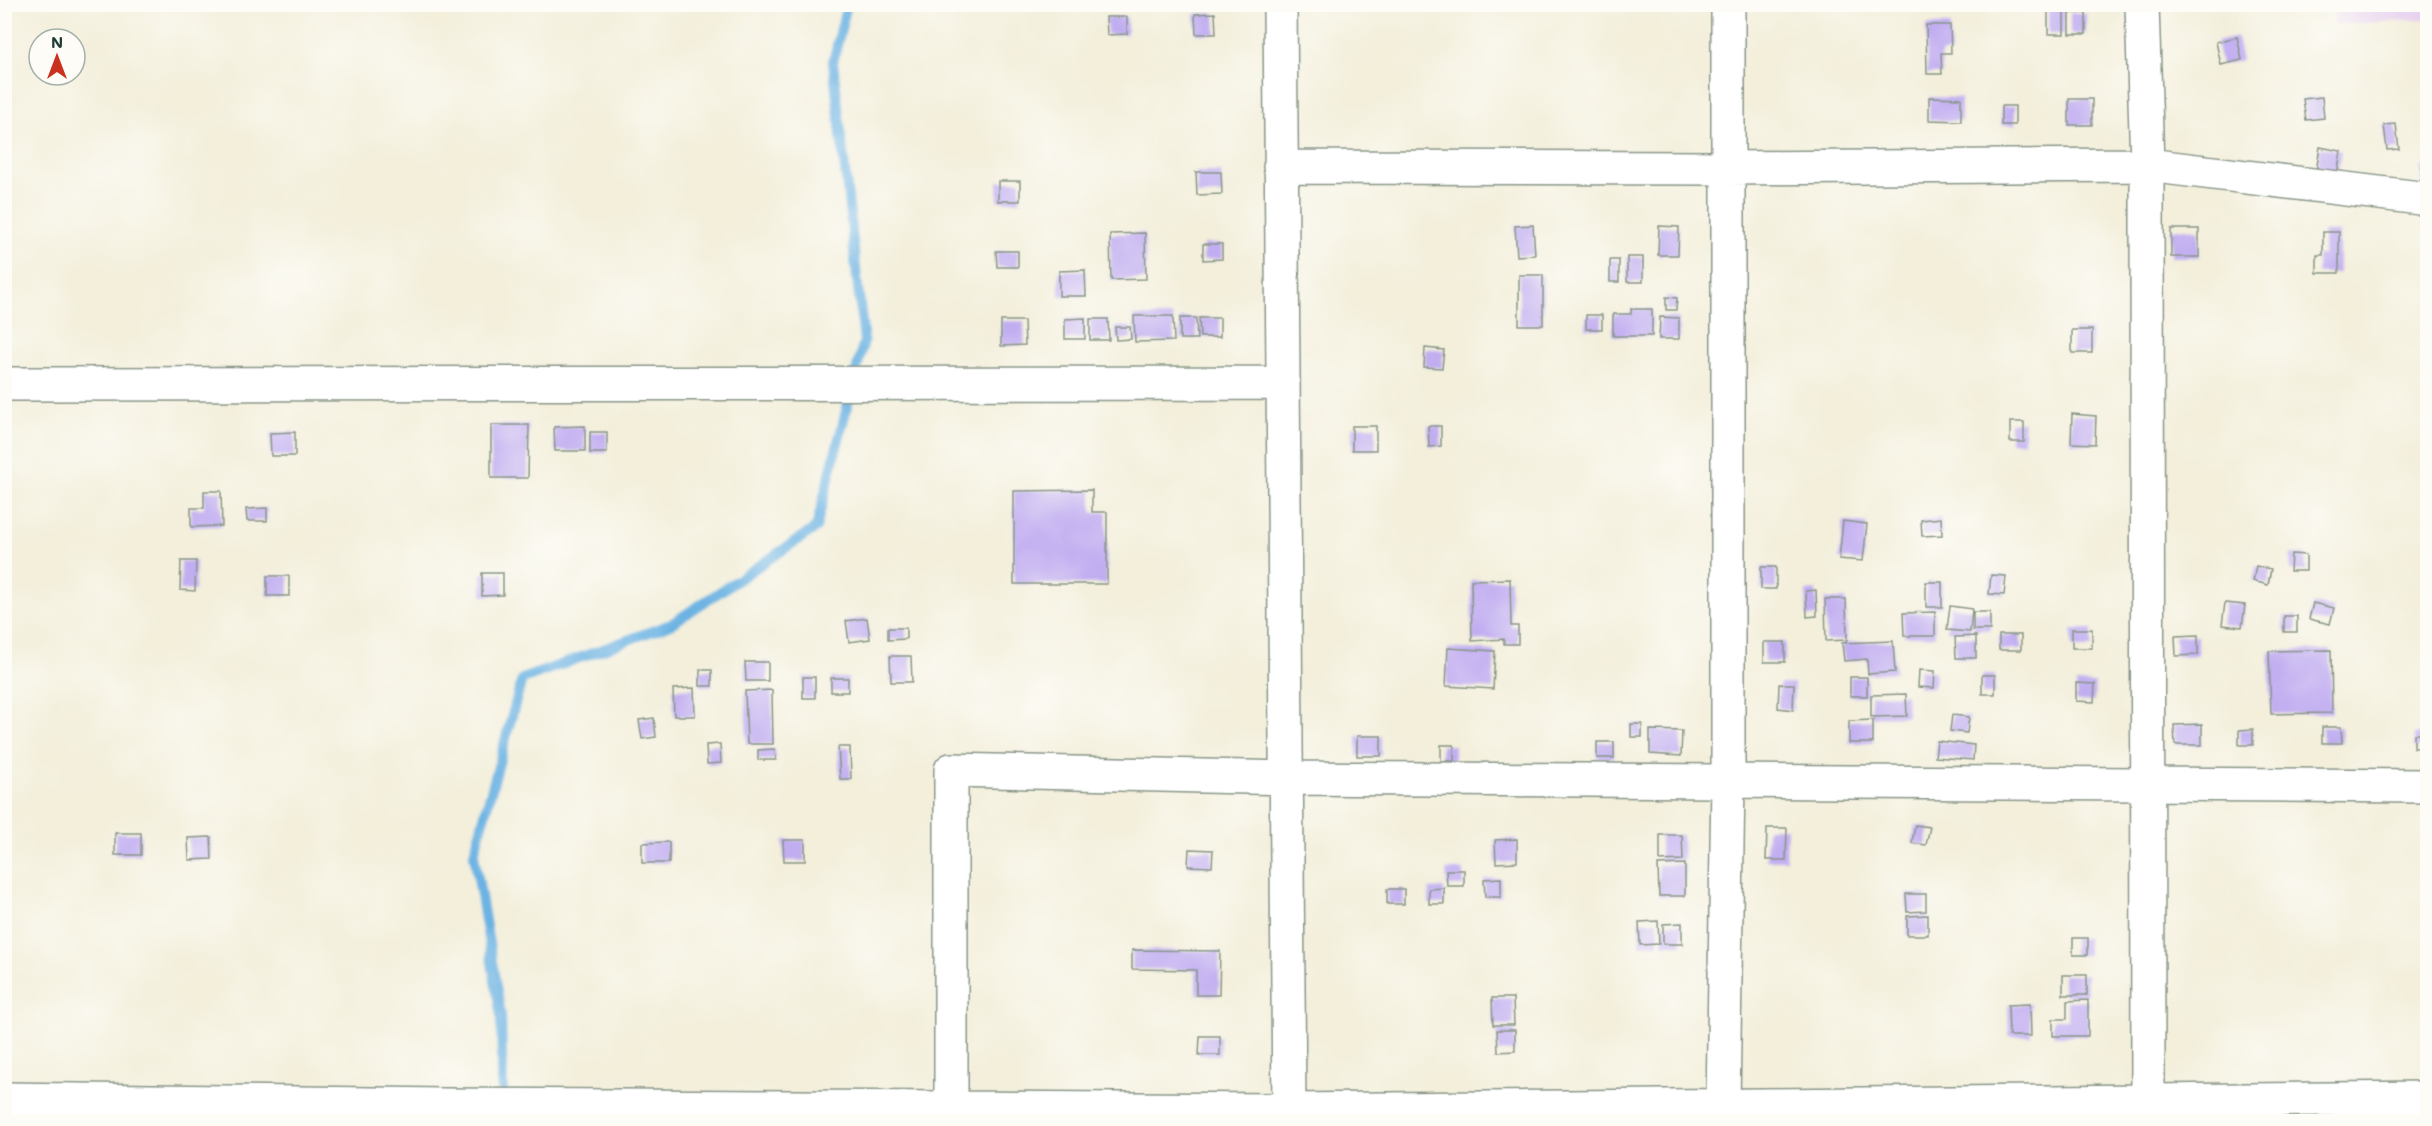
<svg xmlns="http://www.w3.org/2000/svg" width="2432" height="1126" font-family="Mali,sans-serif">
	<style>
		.built { fill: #e7d2ef }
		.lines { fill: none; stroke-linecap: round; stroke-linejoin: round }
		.stream { stroke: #6cb3e3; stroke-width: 10 }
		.building { fill: #c1aef1 }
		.minor-casing { stroke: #899688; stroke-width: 36 }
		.minor { stroke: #fff; stroke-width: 33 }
	</style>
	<rect width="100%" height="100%" fill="#fdfcf7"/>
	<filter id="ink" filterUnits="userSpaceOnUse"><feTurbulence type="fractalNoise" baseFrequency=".0167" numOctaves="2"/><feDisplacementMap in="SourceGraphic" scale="12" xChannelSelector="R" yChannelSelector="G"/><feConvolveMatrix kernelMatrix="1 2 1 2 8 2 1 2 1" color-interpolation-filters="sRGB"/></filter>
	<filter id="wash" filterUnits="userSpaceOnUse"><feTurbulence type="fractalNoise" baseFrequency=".008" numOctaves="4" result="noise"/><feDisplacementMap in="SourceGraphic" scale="24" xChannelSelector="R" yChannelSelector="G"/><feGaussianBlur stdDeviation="1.35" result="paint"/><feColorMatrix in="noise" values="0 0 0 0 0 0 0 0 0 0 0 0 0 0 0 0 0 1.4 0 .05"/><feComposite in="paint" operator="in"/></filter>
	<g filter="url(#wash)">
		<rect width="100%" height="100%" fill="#f3efdb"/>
		<path class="built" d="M2333,5H2427V19L2334,25Z"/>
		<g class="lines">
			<path class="stream" d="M503,1103L501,1016L474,854L522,679L671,624L816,528L864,341L833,62L847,4"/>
		</g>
		<g id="blocks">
			<path class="building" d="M2048,9H2064V34H2048Z
				M1215,13L1216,34H1196L1195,14Z
				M2070,13H2086V34H2070Z
				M1106,17H1127V34L1107,35Z
				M1926,25H1950L1951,53H1941L1942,74H1927Z
				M2237,37L2242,60L2221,65L2216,42Z
				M1929,97L1961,98V121L1929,120Z
				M2322,97L2324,118L2306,120L2303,99Z
				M2069,99H2092V125H2069Z
				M2001,106H2015V125H2001Z
				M2396,124L2399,149L2387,150L2384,125Z
				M2320,147L2341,151L2337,176L2316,172Z
				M2422,166H2428V182H2422Z
				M1196,172H1221L1222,194L1197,195Z
				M998,181H1020V201H998Z
				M1533,225L1535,255L1517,256L1515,226Z
				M1659,226L1679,227L1678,255H1658Z
				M2171,229H2199V257H2171Z
				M2323,232H2339V273H2317V255H2323Z
				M1145,233L1146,279L1111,280L1110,234Z
				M1203,244H1222V259L1203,260Z
				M996,251H1018V267H997Z
				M1627,257H1643V282H1627Z
				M1610,260H1619V282H1610Z
				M1085,270L1086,296H1059V271Z
				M1519,275H1543V325H1519Z
				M1666,297L1677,298L1676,310H1666Z
				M1631,309H1652V336H1613V314H1631Z
				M1586,315H1602V329H1586Z
				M1134,316H1173L1174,341L1135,342Z
				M1660,317L1679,318V339H1659Z
				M1085,318V339H1065V319Z
				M1180,318H1196L1197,339H1180Z
				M1199,318H1220V337H1200Z
				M1090,319H1108L1109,340H1090Z
				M1001,321H1024L1025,345L1001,346Z
				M1115,327H1130L1131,339L1116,340Z
				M2072,330H2092V353H2072Z
				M1425,348L1444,350L1442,368L1424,367Z
				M2072,414L2096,416L2095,444L2071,443Z
				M2010,422H2024V442H2010Z
				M491,425H529L528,478H491Z
				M585,426V451H555L554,427Z
				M1352,426H1376V450H1352Z
				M1428,426H1441V446L1429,447Z
				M295,432V456H271L270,433Z
				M590,432H607V453H590Z
				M1092,490V512H1107V584H1014V491Z
				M204,491H221L222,526L191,527V508H204Z
				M267,508V521H247L246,509Z
				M1941,518L1942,535L1922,536L1921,520Z
				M1843,521L1867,524L1863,561L1839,559Z
				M2291,554L2306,555V571H2290Z
				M181,561H196L195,591L180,590Z
				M2256,566L2271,569L2268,585L2253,581Z
				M1761,567H1776V589H1761Z
				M482,573H503V595L482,596Z
				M1991,575L2006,576L2004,595L1989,594Z
				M267,576H289V596H267Z
				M1510,579L1511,626H1518V644H1504V639L1472,641L1471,580Z
				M1926,582H1942V607H1926Z
				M1816,590L1817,616L1807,617L1806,591Z
				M1825,599H1846L1847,640L1826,641Z
				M2225,603L2245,605L2242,627L2222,625Z
				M2313,603L2334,608L2330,624L2309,619Z
				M1950,606L1972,609L1970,632L1947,630Z
				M1935,612V636H1904L1903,613Z
				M1973,612H1990V630H1973Z
				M2284,616H2297V632H2284Z
				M867,618L870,639L849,642L846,621Z
				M888,628H906V639L888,640Z
				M2072,629H2092V648H2072Z
				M1999,635H2021V650H1999Z
				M2198,635V655L2176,656L2175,636Z
				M1976,636V658H1956L1955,637Z
				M1893,641L1895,672L1868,674L1867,659L1844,661L1842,643Z
				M1764,642H1785V662H1764Z
				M1448,648L1495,651L1493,689L1446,686Z
				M2331,650L2332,713L2271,714L2269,651Z
				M890,656H911L912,682H891Z
				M745,662H768V681H746Z
				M700,670H712V686H700Z
				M1919,670L1935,671L1934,688L1918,687Z
				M1982,675H1995V694H1982Z
				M803,677H815V698H803Z
				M1850,677H1867V696H1850Z
				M831,678H848V692H831Z
				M2076,683L2095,684L2094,702L2076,701Z
				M1779,684H1794L1793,710L1778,708Z
				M694,688L695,716H674L673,689Z
				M772,690L773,744H747L745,691Z
				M1906,694L1907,716L1871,717V695Z
				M1952,715L1969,717L1967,733L1950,731Z
				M654,718L656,737L642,739L639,720Z
				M1873,720V743H1849V721Z
				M1631,724H1642V737H1631Z
				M2202,724V745H2175L2174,725Z
				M2322,727H2341L2342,743H2322Z
				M2253,729V745H2239V730Z
				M1650,730L1682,731L1681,756L1650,754Z
				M2414,734H2423L2424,748H2414Z
				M1357,736H1381V756H1357Z
				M1937,741L1974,745L1973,760L1935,757Z
				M1597,742H1614V758H1597Z
				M720,744L721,763L707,764L706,745Z
				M1441,745H1454V761H1441Z
				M838,747H850L851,779H840Z
				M775,749L776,760H758V750Z
				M1915,825L1930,827L1926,845L1912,843Z
				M1767,828H1787L1786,860H1766Z
				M115,833H141V855H115Z
				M1660,835H1682L1683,860L1660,861Z
				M211,837L212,859L189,860L188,838Z
				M1517,839V862L1496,863L1495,840Z
				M783,840H805V861H784Z
				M669,842V863H642V843Z
				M1189,849L1213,850L1212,867L1188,866Z
				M1685,864V896H1659L1658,865Z
				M1446,870H1464V886H1447Z
				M1501,878V897H1485L1484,879Z
				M1444,888V904H1429V889Z
				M1387,889H1404V904H1387Z
				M1906,894H1926V911L1907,912Z
				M1928,915V935H1907V916Z
				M1658,921L1659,944L1640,945L1639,922Z
				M1682,923V944H1663V924Z
				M2073,938H2088V955H2073Z
				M1132,950L1220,951L1219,995H1196V970L1132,969Z
				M2063,975H2087V995H2063Z
				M1492,998H1513L1514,1025H1493Z
				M2088,1000V1036H2053V1019H2067V1001Z
				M2030,1004L2031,1036H2009L2008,1005Z
				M1497,1030H1515V1051L1498,1052Z
				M1200,1036H1220V1055H1199Z"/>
		</g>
	</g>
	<g filter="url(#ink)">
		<use href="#blocks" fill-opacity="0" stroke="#899688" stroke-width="1.5"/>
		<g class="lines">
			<g class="minor-casing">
				<path id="minor" d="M1280,4L1289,1110
					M2142,4L2147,165L2148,1122
					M1280,167L1727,168L2147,165L2428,199
					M4,384L1282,383
					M4,1099L444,1105L1289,1110L2428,1098
					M1723,1105L1728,781V4
					M951,1122V770L1286,778L2428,786"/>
			</g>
			<use href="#minor" class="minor"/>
		</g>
	</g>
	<rect width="2432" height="1126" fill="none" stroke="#fdfcf7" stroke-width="24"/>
	<g transform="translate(57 57)"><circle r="28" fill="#fdfcf7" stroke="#a4b0a9" stroke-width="1.5"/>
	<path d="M0-4.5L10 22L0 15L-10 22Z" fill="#c8321e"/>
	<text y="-9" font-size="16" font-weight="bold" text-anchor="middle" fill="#1f3d34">N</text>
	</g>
</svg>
